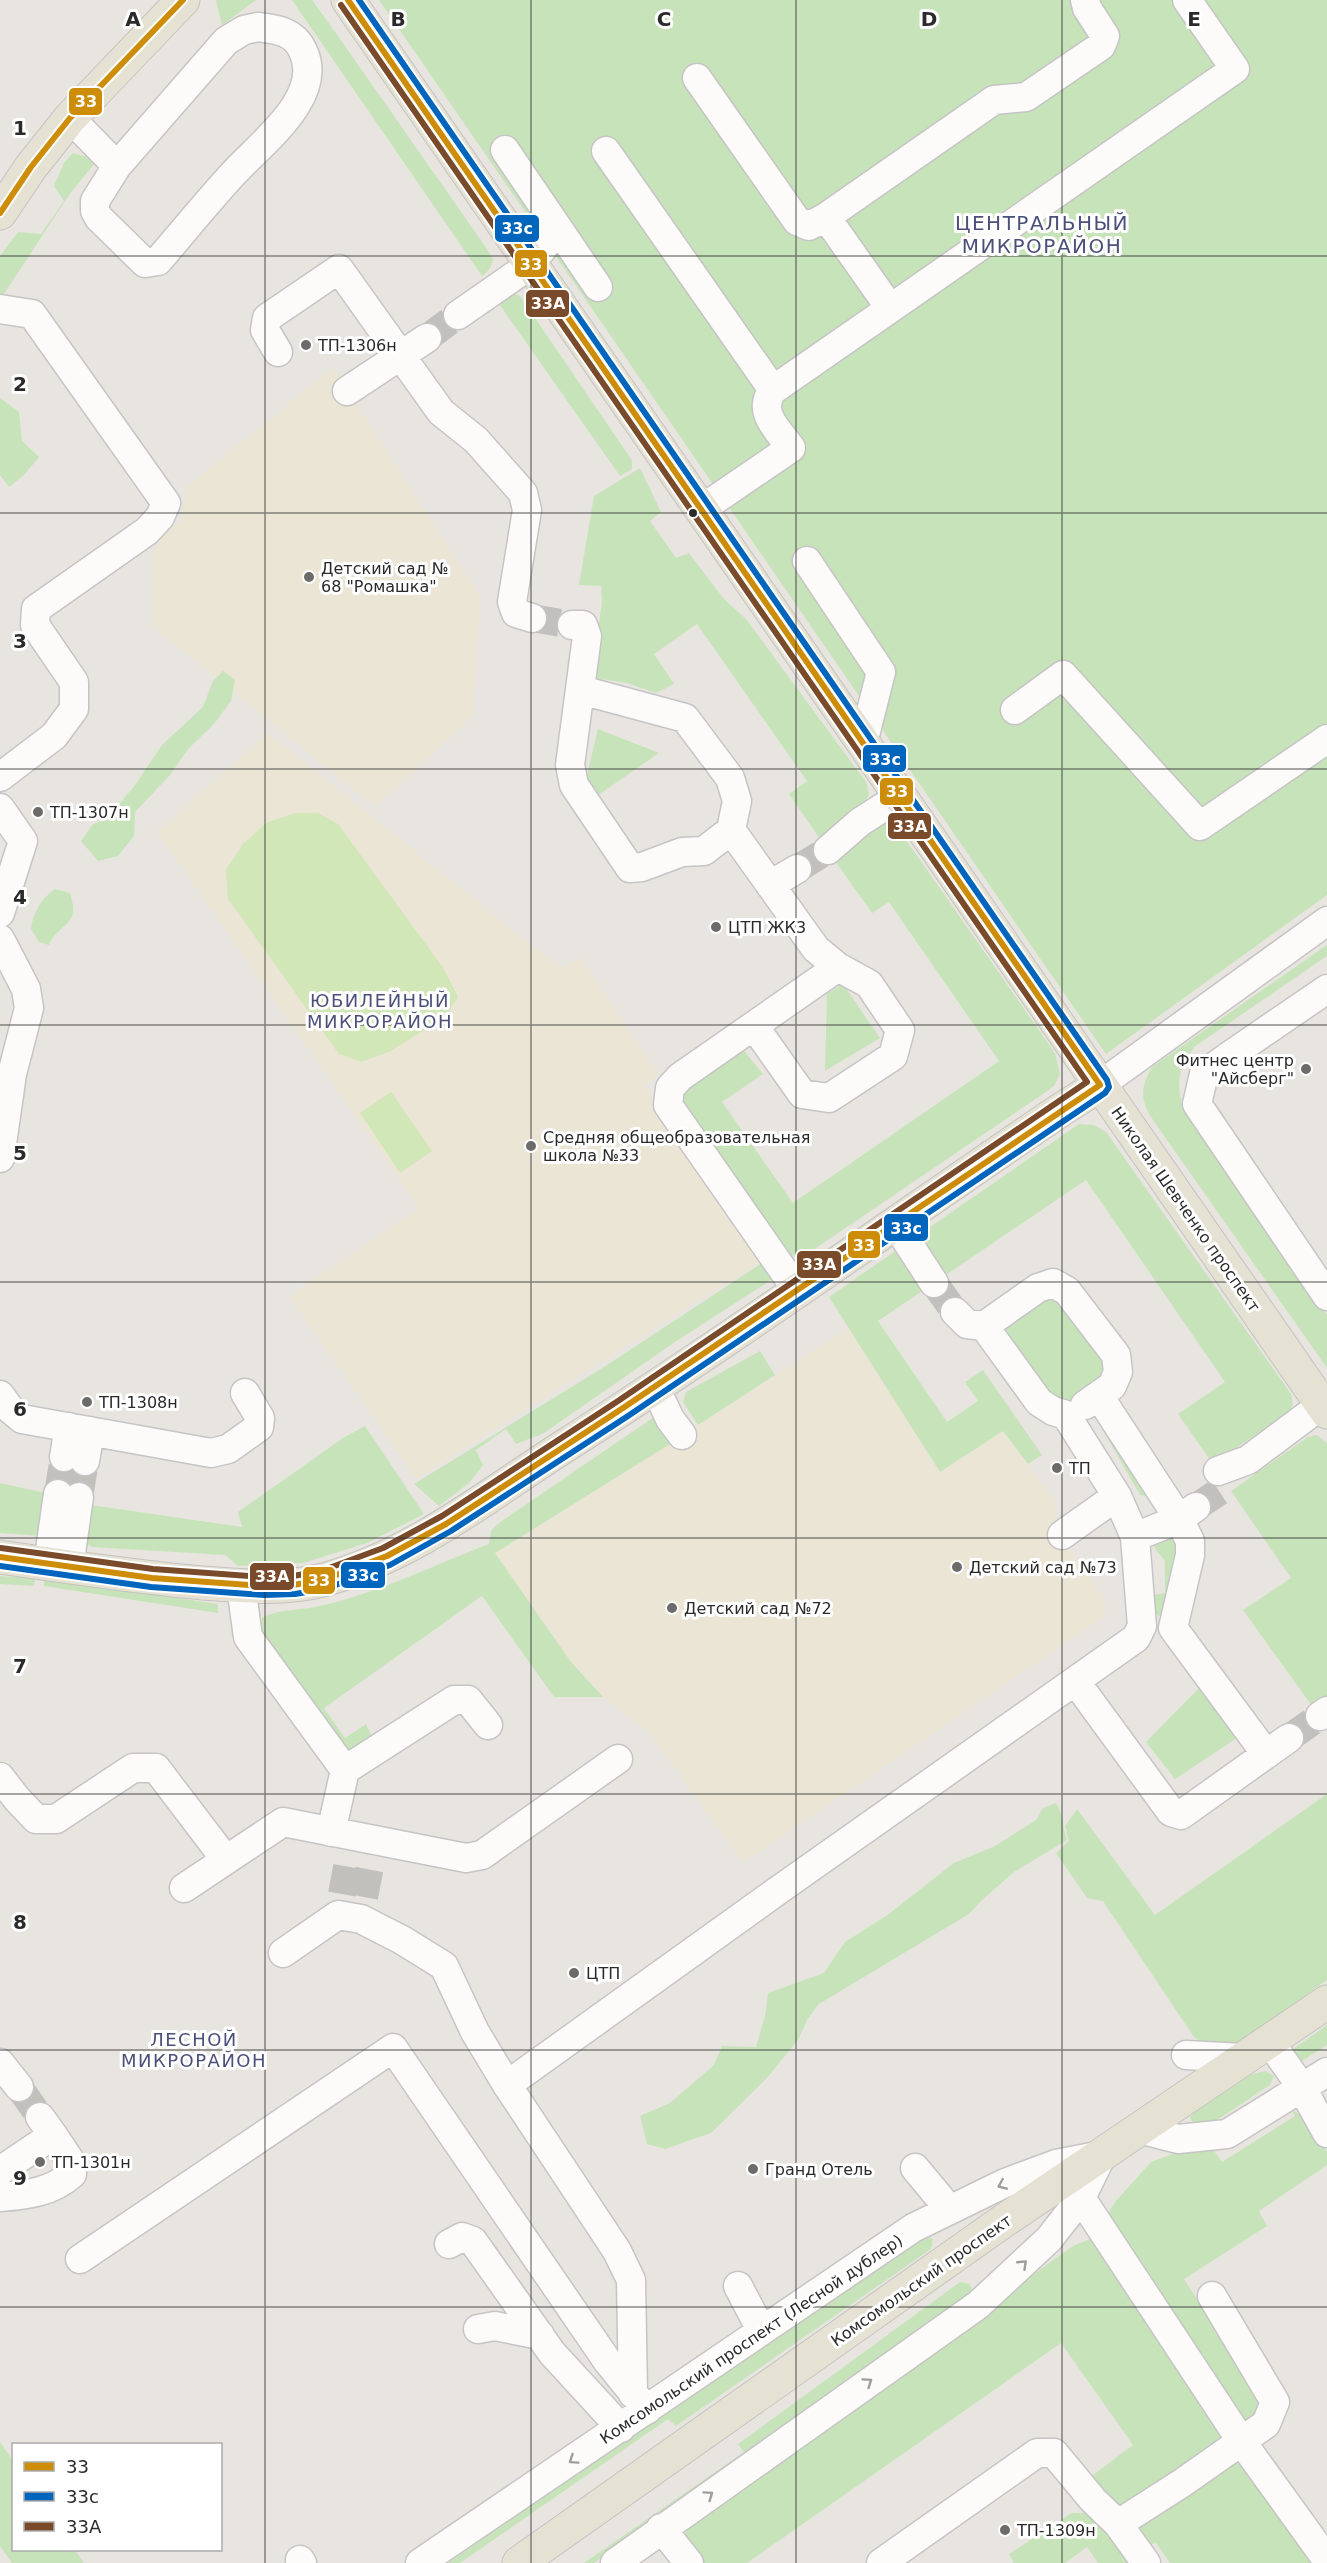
<svg xmlns="http://www.w3.org/2000/svg" width="1327" height="2563" font-family="'DejaVu Sans',sans-serif">
	<style>
		.education { fill: #ebe5d5 }
		.green { fill: #c7e3b9 }
		.pitch { fill: #d1e7b7 }
		.lines { fill: none; stroke-linecap: round; stroke-linejoin: round }
		.minor-tunnel { stroke: #c2c0bc; stroke-width: 28; stroke-dasharray: 28 14; stroke-linecap: butt }
		.minor-casing { stroke: #c6c4c5; stroke-width: 31 }
		.major-casing { stroke: #c4c3c1; stroke-width: 35 }
		.minor { stroke: #fcfbfa; stroke-width: 28 }
		.major { stroke: #e5e2d4; stroke-width: 33 }
		.bus-1-casing { stroke: #fff; stroke-width: 10 }
		.bus-2-casing { stroke: #fff; stroke-width: 10 }
		.bus-3-casing { stroke: #fff; stroke-width: 10 }
		.bus-1 { stroke: #ce8d08; stroke-width: 6 }
		.bus-2 { stroke: #0065bd; stroke-width: 6 }
		.bus-3 { stroke: #7a4b2a; stroke-width: 6 }
		.oneway { stroke: #9e9d9c }
		.grid { fill: none; stroke: #2a2a2a; stroke-width: 1.5; stroke-opacity: 0.55 }
		.poi-dot { fill: #6c6b6a; stroke: #fff; stroke-width: 2 }
		.bus-dot { fill: #2a2a2a; stroke: #fff; stroke-width: 2 }
		.labels { text-anchor: middle; stroke-width: 6; stroke-linejoin: round; paint-order: stroke }
		.poi-label { font-size: 16px; fill: #2a2a2a; stroke: #fff; text-anchor: start }
		.street-label { font-size: 16px; fill: #2a2a2a; stroke: #fff }
		.neighbourhood-label { font-size: 18px; letter-spacing: 1.5px; fill: #4b507a; stroke: #fff }
		.quarter-label { font-size: 20px; letter-spacing: 1.5px; fill: #4b507a; stroke: #fff }
		.grid-label { font-size: 20px; text-anchor: middle; font-weight: bold; fill: #2a2a2a; stroke: #fff; stroke-width: 6; stroke-linejoin: round; paint-order: stroke }
		.line-badge { stroke: #fff; stroke-width: 2 }
		.badge-label { font-size: 16px; text-anchor: middle; font-weight: bold; fill: #fff }
	</style>
	<rect width="100%" height="100%" fill="#e8e5e0"/>
	<path class="education" d="M333,367L480,596L473,716L375,807L151,625V558L163,530L180,522L187,487Z
		M268,733L560,968L581,958L659,1075L645,1085L761,1261L416,1479L289,1296L419,1208L157,832Z
		M848,1328L940,1472L1003,1431L1055,1501L1056,1527L1105,1600L1106,1610L1102,1618L743,1863L649,1732L603,1697L571,1662L495,1553L678,1439Z"/>
	<path class="green" d="M217,0H256L222,25L216,1Z
		M292,0H312L333,29L485,246L493,259C491,268 489,271 482,276Z
		M379,0H1327V895L1106,1054Z
		M73,153L87,157L94,164L69,195L0,300V256L18,232L41,234L64,201L54,186L64,163Z
		M514,293L520,296L629,456L632,461V469L620,476L497,301Z
		M0,398L19,412L22,441L39,457L24,475L9,487L0,475Z
		M640,468L661,512L650,521L676,558L689,553L724,599L746,619L866,782L869,794L862,808L822,842L789,794L807,781L697,624L654,654L674,684L656,693L627,683L595,678L592,674L602,601L601,586L579,585L594,496Z
		M223,671L235,680L231,701L214,724L188,749L170,775L135,812L134,836L118,856L98,861L81,841L92,825L108,818L135,785L162,745L203,707L213,681Z
		M598,729L659,753L597,796L586,779Z
		M883,818L891,821L897,827L1055,1053L1060,1074L1054,1086L1043,1094L810,1252L801,1256L788,1255L684,1107L680,1094L741,1047L763,1074L722,1102L793,1203L999,1061L889,902L872,913L831,855Z
		M55,889L70,893C81,927 60,921 49,945L39,942L31,929C33,912 41,899 55,889Z
		M1327,945V956L1194,1047C1179,1071 1175,1080 1183,1107L1327,1315V1368L1153,1120C1140,1100 1140,1088 1152,1067Z
		M843,984L880,1038L825,1071L827,994Z
		M1079,1124L1094,1125L1106,1132L1291,1394L1293,1404L1290,1411L1213,1464L1178,1414L1225,1382L1086,1180L878,1321L947,1422L978,1401L965,1382L983,1370L1042,1455L1028,1464L1003,1431L940,1472L829,1297Z
		M762,1263L772,1274L771,1280L675,1342L544,1433L516,1444L506,1429L476,1450L483,1465L469,1483L439,1506L414,1484L604,1367Z
		M1053,1294L1110,1370L1074,1403L1053,1400L1006,1338L1004,1329Z
		M760,1351L775,1375L698,1425L683,1402L686,1392Z
		M657,1415L678,1439L495,1553L571,1662L603,1697H554L482,1596L324,1708L345,1738L366,1724L372,1737L347,1756L261,1632L262,1618C280,1608 301,1611 320,1606C378,1593 434,1565 489,1544L491,1531L496,1525Z
		M1096,1418L1147,1491L1146,1496L1140,1495Z
		M365,1426L424,1514L367,1543L303,1563L238,1566L225,1555L92,1547L84,1542V1504L242,1527L238,1512L343,1438Z
		M1317,1435L1327,1443V1702L1315,1710L1243,1610L1291,1578L1231,1491L1308,1437Z
		M0,1483L50,1494L41,1536L0,1533Z
		M1173,1536L1180,1545L1169,1615L1161,1617L1153,1613L1149,1596L1165,1593V1561L1154,1547L1157,1541Z
		M0,1576L35,1578L34,1586L0,1584Z
		M44,1579L218,1604V1613L44,1586Z
		M1199,1688L1237,1738L1175,1779L1146,1742Z
		M1327,1794V1980L1230,2048L1207,2047L1194,2037L1103,1901L1087,1898L1056,1853L1069,1841L1065,1826L1077,1809L1155,1915Z
		M1056,1803C1064,1816 1062,1826 1067,1840L1014,1872L982,1900L969,1914L819,2004L808,2018L798,2040L766,2079L711,2133L665,2149L647,2144L640,2116L670,2103L714,2065L722,2046L756,2047L765,2016L768,1993L824,1973L845,1942L886,1916L954,1863L995,1846L1036,1820L1043,1808Z
		M1327,2025V2045L1299,2063L1286,2058L1293,2049Z
		M1265,2071L1274,2076L1270,2085L1208,2126L1195,2128L1190,2117L1197,2110L1252,2074Z
		M1291,2109L1305,2118L1327,2152V2165L1259,2211L1267,2226L1184,2279L1266,2404L1255,2423L1240,2420L1108,2222L1109,2212L1115,2202L1151,2162L1195,2146L1210,2145L1222,2162L1295,2116Z
		M928,2237L933,2239L931,2249L676,2426L668,2419L460,2563H448L920,2238Z
		M1090,2239L1100,2246L1223,2429L1222,2440L1119,2510L1085,2481L1133,2445L1061,2343L747,2563H695C687,2545 680,2535 693,2518L1073,2246Z
		M960,2282L970,2284L972,2291L970,2301L594,2563H584L744,2452L738,2444Z
		M0,2442L13,2461L14,2550H75L84,2563H12L0,2546Z
		M1233,2461L1243,2463L1317,2563H1170L1156,2543L1148,2545L1135,2533L1139,2524Z
		M1072,2513H1095L1138,2563H1098L1087,2547L1065,2563H1014L1009,2554Z"/>
	<path class="pitch" d="M295,813H318L338,824L444,969L458,997L445,1017L389,1052L361,1062L339,1054L228,899L226,870L243,844L266,823Z
		M391,1092L432,1151L400,1173L360,1113Z"/>
	<g class="lines">
		<path class="minor-tunnel" d="M427,338L458,315
			M532,618L572,625
			M797,869L828,850
			M934,1283L955,1312
			M58,1494L64,1457
			M79,1497L85,1461
			M1196,1507L1228,1486
			M1289,1738L1320,1716
			M342,1894L349,1857
			M364,1897L371,1861
			M19,2087L40,2117"/>
		<g class="minor-casing">
			<path id="minor" d="M258,27C277,29 295,32 303,51C325,97 260,144 233,174C207,202 183,232 158,261L145,263L99,218L95,211V201L117,166L226,41L244,30Z
				M697,78L797,221L809,226L826,217L994,100L1026,97L1101,46L1105,36L1087,8L1085,0
				M70,118L117,166
				M505,150L598,287
				M606,151L773,390
				M826,217L890,308
				M0,309L32,314L166,503L160,517L147,531L36,609L35,625L74,682V709L54,736L0,777
				M458,315L530,265L558,228
				M278,352L265,330L267,318L339,269L441,412L476,440L523,493L527,510L512,602L516,613L532,618
				M347,391L427,338
				M700,510L791,448C778,430 756,411 773,390L1235,69L1187,0
				M807,561L881,672L863,743
				M572,625H583L587,636L570,765L574,785L630,868L642,867L682,852L704,851L731,830
				M581,690L685,718L730,778L737,801L731,830L816,949L838,967L869,984L900,1030L893,1056L829,1098L802,1094L754,1026
				M1015,710L1063,675L1200,826L1327,739
				M0,808L23,841L0,913
				M828,850L860,822L899,797
				M770,885L797,869
				M0,939L26,989L29,1008L12,1074L0,1158
				M1229,1056L1204,1074L1197,1104L1327,1296
				M1239,1070L1229,1056L1327,989
				M1100,1085L1327,921
				M895,1223L934,1283
				M797,1290L668,1105L670,1088L680,1077L838,967
				M984,1326L1038,1288L1053,1283L1067,1291L1116,1355L1118,1372L1112,1386L1085,1405
				M655,1387L670,1419L682,1435
				M0,1395L10,1409L22,1419L211,1453L228,1449L259,1427L260,1418L245,1393
				M1099,1396L1179,1519L1190,1541V1555L1173,1628L1266,1754
				M64,1457L69,1427
				M85,1461L90,1431
				M1218,1471L1248,1460L1327,1401
				M1062,1535L1117,1496
				M1135,1537L1179,1519L1196,1507
				M48,1564L58,1494
				M69,1567L79,1497
				M241,1586L248,1637L345,1770L454,1700H468L488,1725
				M1076,1682L1171,1812L1181,1815L1289,1738
				M1320,1716L1327,1711
				M0,1777L17,1799L36,1819H56L133,1768H156L226,1860
				M331,1832L345,1770
				M184,1888L283,1822L466,1858L482,1855L618,1759
				M283,1953L338,1915L361,1919L402,1940L444,1966L475,2032L507,2085L617,2251L631,2280L633,2394
				M1270,2042L1302,2088L1327,2133
				M1186,2055L1243,2058
				M0,2063L19,2087
				M507,2085L780,1889L1136,1638L1142,1626L1135,1537L1117,1496L1066,1415L1053,1411L1039,1402L984,1326L967,1324L955,1312
				M1139,2129L1178,2139L1227,2134L1327,2072
				M915,2168L949,2209
				M0,2171L53,2135L40,2117
				M0,2197C27,2195 52,2192 72,2174L71,2162L53,2135
				M1081,2198L1242,2442L1327,2560
				M449,2244L462,2237L473,2241L552,2353L621,2428
				M80,2259L393,2048L608,2362L647,2410
				M738,2286L761,2330
				M478,2329L495,2326L540,2335
				M1118,2524L1182,2483L1266,2424L1275,2402L1212,2296
				M661,2528L689,2563
				M300,2560L302,2563
				M420,2563L913,2228L1005,2183L1056,2164L1097,2156
				M615,2563L978,2305L1049,2239L1081,2198L1102,2155
				M881,2563L1037,2453H1054L1093,2500L1118,2524L1146,2563"/>
		</g>
		<g class="major-casing">
			<path id="major" d="M348,0L1327,1412
				M0,213L31,167L70,118L183,0
				M0,1557C68,1567 135,1577 203,1583C243,1586 284,1590 323,1580C412,1556 484,1498 560,1449C729,1341 893,1224 1059,1111L1100,1085
				M519,2563L1002,2222L1327,2002"/>
		</g>
		<use href="#minor" class="minor"/>
		<use href="#major" class="major"/>
		<g class="bus-1-casing">
			<path id="bus-1" d="M0,213L31,167L70,118L183,0
				M0,1557L152,1578L263,1586L293,1585L323,1580L387,1556L446,1524L623,1408L1100,1085L348,0"/>
		</g>
		<g class="bus-2-casing">
			<path id="bus-2" d="M0,1566L151,1587L264,1595L295,1594L325,1589L390,1565L451,1531L628,1416L1105,1093L1109,1087L1107,1080L359,0"/>
		</g>
		<g class="bus-3-casing">
			<path id="bus-3" d="M1,1548L153,1569L263,1577L293,1576L321,1571L383,1548L442,1516L618,1401L1087,1082L341,5"/>
		</g>
		<use href="#bus-1" class="bus-1"/>
		<use href="#bus-2" class="bus-2"/>
		<use href="#bus-3" class="bus-3"/>
	</g>
	<defs><path id="oneway-chevron" d="M-2-3.5L2.5 0L-2 3.5" fill="none" stroke-width="1.6" stroke-linecap="round" stroke-linejoin="round" transform="scale(1.5)"/></defs>
	<g class="oneway">
		<use href="#oneway-chevron" transform="translate(1002 2185) rotate(157)"/>
		<use href="#oneway-chevron" transform="translate(1023 2264) rotate(-44)"/>
		<use href="#oneway-chevron" transform="translate(868 2382) rotate(-35)"/>
		<use href="#oneway-chevron" transform="translate(573 2460) rotate(146)"/>
		<use href="#oneway-chevron" transform="translate(709 2495) rotate(-35)"/>
	</g>
	<path class="grid" d="M265,0V2563M531,0V2563M796,0V2563M1062,0V2563M0,256H1327M0,513H1327M0,769H1327M0,1025H1327M0,1282H1327M0,1538H1327M0,1794H1327M0,2050H1327M0,2307H1327"/>
	<g class="poi-dot">
		<circle cx="306" cy="345" r="6"/>
		<circle cx="309" cy="577" r="6"/>
		<circle cx="38" cy="812" r="6"/>
		<circle cx="716" cy="927" r="6"/>
		<circle cx="1306" cy="1069" r="6"/>
		<circle cx="531" cy="1146" r="6"/>
		<circle cx="87" cy="1402" r="6"/>
		<circle cx="1057" cy="1468" r="6"/>
		<circle cx="957" cy="1567" r="6"/>
		<circle cx="672" cy="1608" r="6"/>
		<circle cx="574" cy="1973" r="6"/>
		<circle cx="40" cy="2162" r="6"/>
		<circle cx="753" cy="2169" r="6"/>
		<circle cx="1005" cy="2530" r="6"/>
	</g>
	<circle class="bus-dot" cx="693" cy="513" r="5"/>
	<g class="labels">
		<g class="poi-label">
			<text x="318" y="351">ТП-1306н</text>
			<text x="321" y="574">Детский сад №<tspan x="321" dy="18">68 "Ромашка"</tspan></text>
			<text x="50" y="818">ТП-1307н</text>
			<text x="728" y="933">ЦТП ЖК3</text>
			<text x="1294" y="1066" text-anchor="end">Фитнес центр<tspan x="1294" dy="18">"Айсберг"</tspan></text>
			<text x="543" y="1143">Средняя общеобразовательная<tspan x="543" dy="18">школа №33</tspan></text>
			<text x="99" y="1408">ТП-1308н</text>
			<text x="1069" y="1474">ТП</text>
			<text x="969" y="1573">Детский сад №73</text>
			<text x="684" y="1614">Детский сад №72</text>
			<text x="586" y="1979">ЦТП</text>
			<text x="52" y="2168">ТП-1301н</text>
			<text x="765" y="2175">Гранд Отель</text>
			<text x="1017" y="2536">ТП-1309н</text>
		</g>
		<g class="street-label">
			<text transform="translate(1186 1209) rotate(55)" y="6">Николая Шевченко проспект</text>
			<text transform="translate(921 2280) rotate(-35)" y="6">Комсомольский проспект</text>
			<text transform="translate(751 2339) rotate(-34)" y="6">Комсомольский проспект (Лесной дублер)</text>
		</g>
		<g class="neighbourhood-label">
			<text x="380" y="1007">ЮБИЛЕЙНЫЙ<tspan x="380" dy="21">МИКРОРАЙОН</tspan></text>
			<text x="194" y="2046">ЛЕСНОЙ<tspan x="194" dy="21">МИКРОРАЙОН</tspan></text>
		</g>
		<g class="quarter-label">
			<text x="1042" y="230">ЦЕНТРАЛЬНЫЙ<tspan x="1042" dy="23">МИКРОРАЙОН</tspan></text>
		</g>
	</g>
	<g class="grid-label">
		<text x="133" y="26">A</text>
		<text x="398" y="26">B</text>
		<text x="664" y="26">C</text>
		<text x="929" y="26">D</text>
		<text x="1194" y="26">E</text>
		<text x="20" y="135">1</text>
		<text x="20" y="391">2</text>
		<text x="20" y="648">3</text>
		<text x="20" y="904">4</text>
		<text x="20" y="1160">5</text>
		<text x="20" y="1416">6</text>
		<text x="20" y="1673">7</text>
		<text x="20" y="1929">8</text>
		<text x="20" y="2185">9</text>
	</g>
	<g class="line-badge">
		<rect x="68" y="87" width="35" height="29" rx="6" fill="#ce8d08"/>
		<rect x="494" y="214" width="46" height="29" rx="6" fill="#0065bd"/>
		<rect x="514" y="249" width="34" height="29" rx="6" fill="#ce8d08"/>
		<rect x="525" y="289" width="45" height="29" rx="6" fill="#7a4b2a"/>
		<rect x="862" y="744" width="45" height="29" rx="6" fill="#0065bd"/>
		<rect x="879" y="777" width="35" height="29" rx="6" fill="#ce8d08"/>
		<rect x="887" y="812" width="45" height="28" rx="6" fill="#7a4b2a"/>
		<rect x="883" y="1213" width="46" height="29" rx="6" fill="#0065bd"/>
		<rect x="847" y="1230" width="34" height="29" rx="6" fill="#ce8d08"/>
		<rect x="796" y="1250" width="46" height="29" rx="6" fill="#7a4b2a"/>
		<rect x="340" y="1561" width="46" height="28" rx="6" fill="#0065bd"/>
		<rect x="249" y="1562" width="46" height="29" rx="6" fill="#7a4b2a"/>
		<rect x="302" y="1566" width="34" height="29" rx="6" fill="#ce8d08"/>
	</g>
	<g class="badge-label">
		<text x="86" y="107">33</text>
		<text x="517" y="234">33с</text>
		<text x="531" y="270">33</text>
		<text x="548" y="309">33А</text>
		<text x="885" y="765">33с</text>
		<text x="897" y="797">33</text>
		<text x="910" y="832">33А</text>
		<text x="906" y="1234">33с</text>
		<text x="864" y="1251">33</text>
		<text x="819" y="1270">33А</text>
		<text x="363" y="1581">33с</text>
		<text x="272" y="1582">33А</text>
		<text x="319" y="1586">33</text>
	</g>
	<rect x="12" y="2443" width="210" height="108" fill="#ffffff" stroke="#aaaaaa" stroke-width="1.5"/>
	<rect x="24" y="2462" width="30" height="9" fill="#ce8d08" stroke="#aaaaaa" stroke-width="1.5"/>
	<text x="66" y="2473" font-size="18" fill="#2a2a2a">33</text>
	<rect x="24" y="2492" width="30" height="9" fill="#0065bd" stroke="#aaaaaa" stroke-width="1.5"/>
	<text x="66" y="2503" font-size="18" fill="#2a2a2a">33с</text>
	<rect x="24" y="2522" width="30" height="9" fill="#7a4b2a" stroke="#aaaaaa" stroke-width="1.5"/>
	<text x="66" y="2533" font-size="18" fill="#2a2a2a">33А</text>
</svg>
